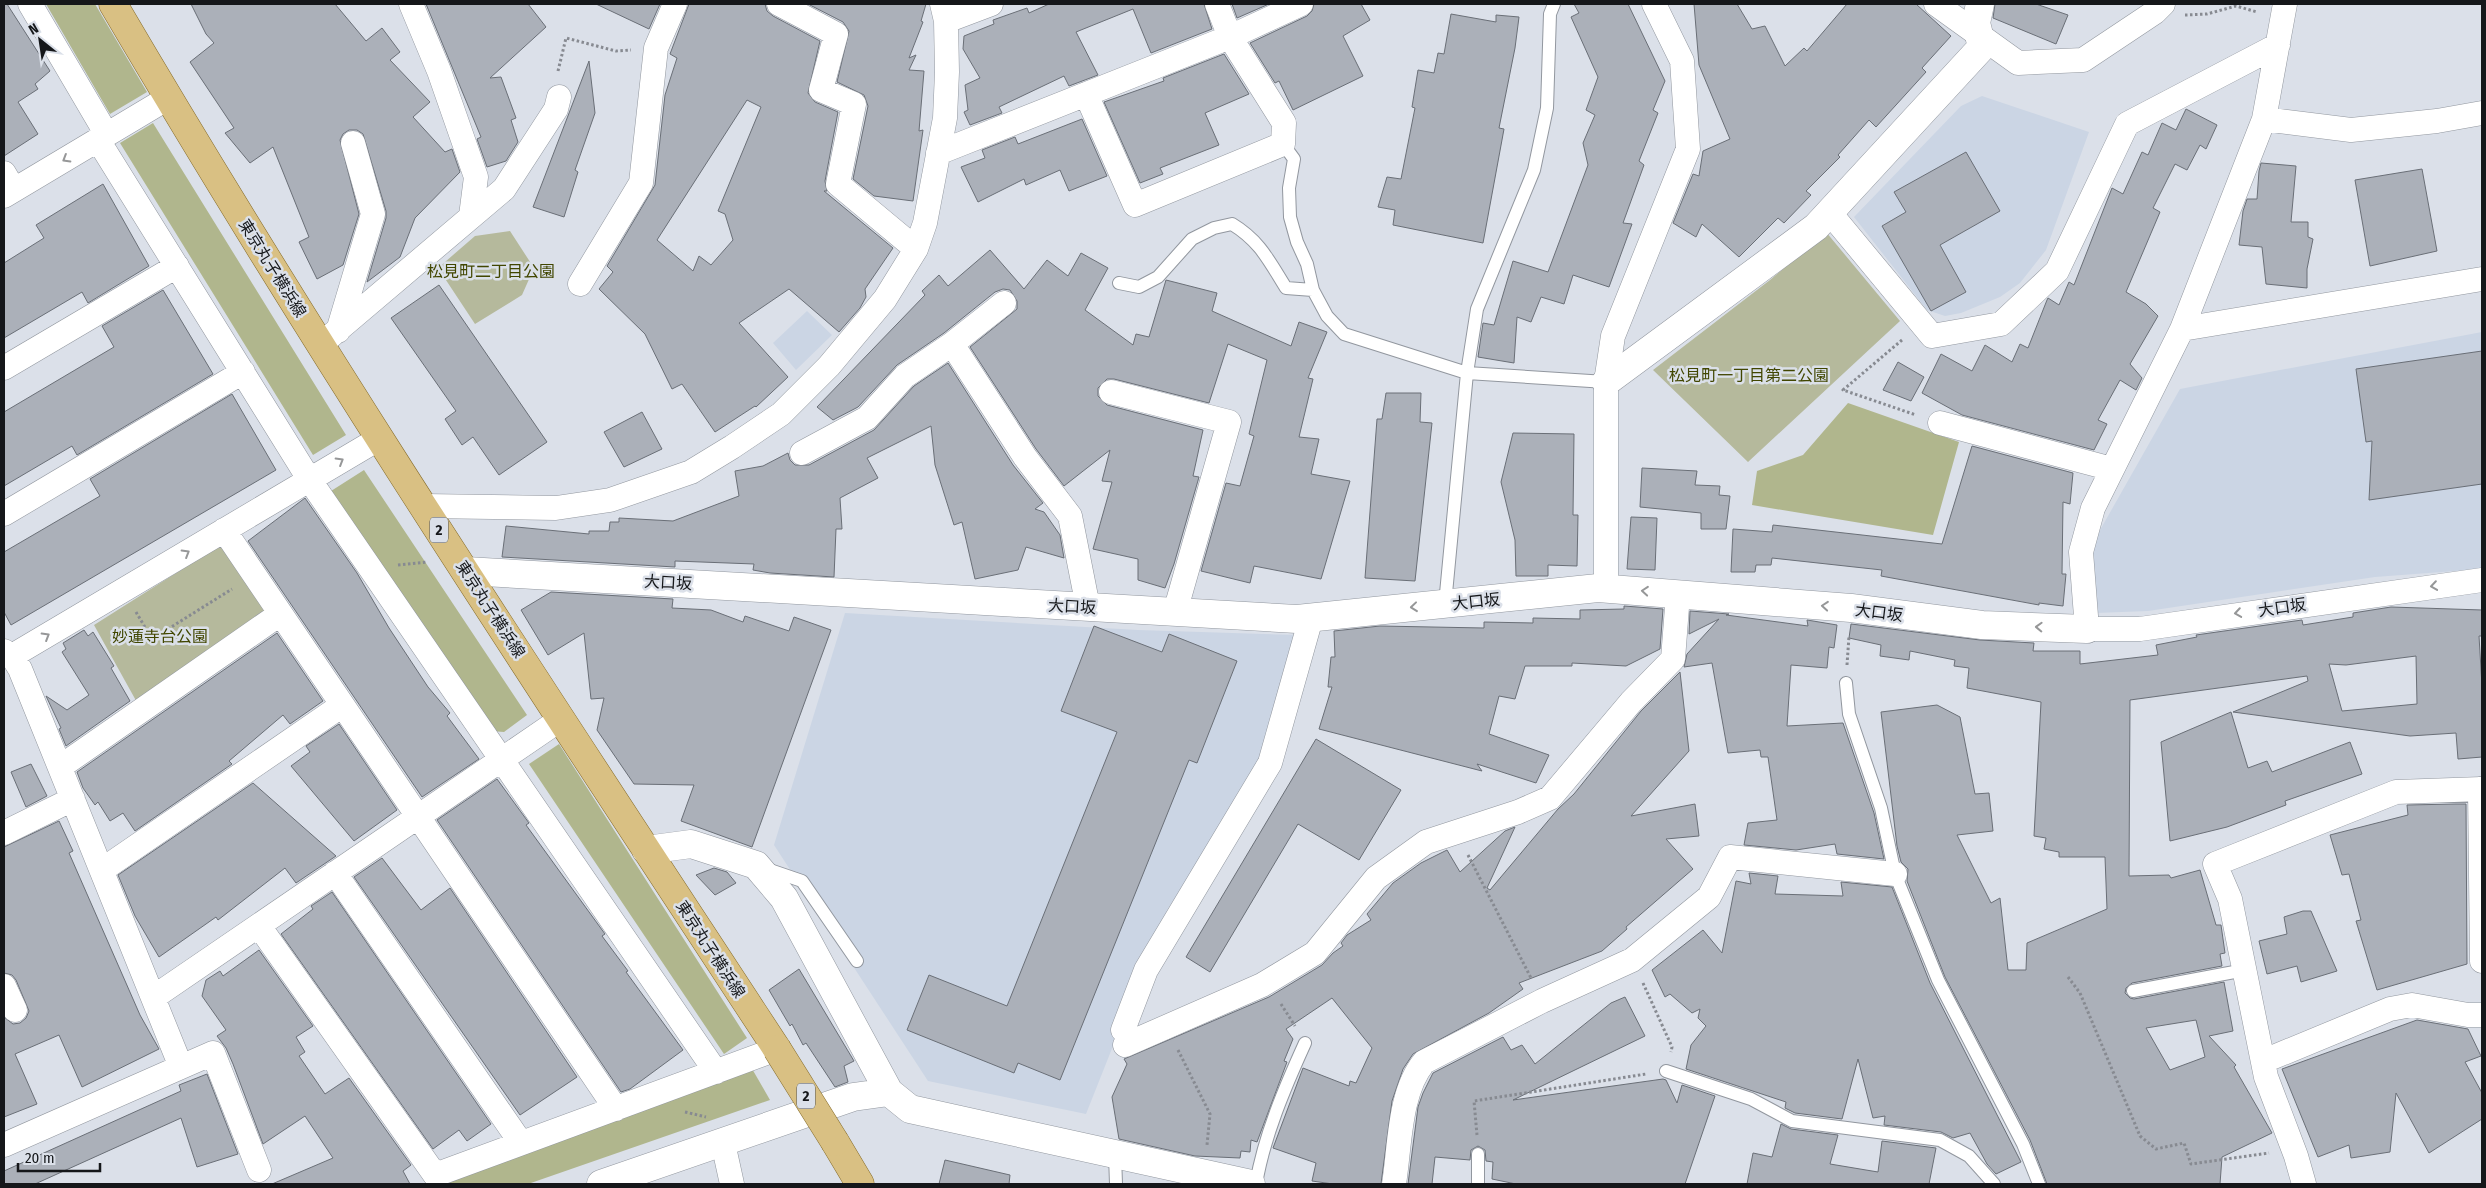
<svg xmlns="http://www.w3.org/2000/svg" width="2486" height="1188" font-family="'Fira Sans Condensed','Noto Sans JP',sans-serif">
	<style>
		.built { fill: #cbd5e4 }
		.green { fill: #b5b99c }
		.forest { fill: #b0b68d }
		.building { fill: #abb0b9; stroke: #6a6f77; fill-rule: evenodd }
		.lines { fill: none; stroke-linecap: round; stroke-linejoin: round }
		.service-casing { stroke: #92979f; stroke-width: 14 }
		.minor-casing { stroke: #92979f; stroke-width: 25 }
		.tertiary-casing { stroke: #92979f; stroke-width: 29 }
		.primary-casing { stroke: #846a29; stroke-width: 29 }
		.path { stroke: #878a91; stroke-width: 3; stroke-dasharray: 2.5 2.5; stroke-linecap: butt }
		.service { stroke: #fff; stroke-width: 12 }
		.minor { stroke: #fff; stroke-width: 24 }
		.tertiary { stroke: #fff; stroke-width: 28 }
		.primary { stroke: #d9c083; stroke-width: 28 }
		.primary-bridge-casing { stroke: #846a29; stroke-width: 29; stroke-linecap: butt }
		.primary-bridge { stroke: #d9c083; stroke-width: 28 }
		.oneway { stroke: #969798 }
		.labels { text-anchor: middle; stroke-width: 5; stroke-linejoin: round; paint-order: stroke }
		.shield { fill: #dbe0e9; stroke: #505358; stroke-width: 1 }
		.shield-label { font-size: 15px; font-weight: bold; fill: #15171a }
		.street-label { font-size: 16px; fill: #15171a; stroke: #dbe0e9 }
		.park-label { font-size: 16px; fill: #414600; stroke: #dbe0e9 }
	</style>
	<rect width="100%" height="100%" fill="#dbe0e9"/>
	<path class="built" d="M1982,96L2089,132L2046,250L2020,283L2000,297L1961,313L1945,316L1927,310L1854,217L1961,106Z
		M807,311L832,335L796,370L773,343Z
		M2482,332V569L2375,577L2148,611L2095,613L2091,546L2180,389Z
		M845,613L1138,630L1297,635L1266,759L1167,910L1086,1114L928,1081L774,845Z"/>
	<path class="green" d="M510,231L534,268L522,295L475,324L438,268L475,236Z
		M1826,232L1900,321L1748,462L1653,370L1770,280Z
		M225,542L273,611L139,706L94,625Z"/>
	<path class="forest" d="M46,4H95L147,92L110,114Z
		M153,123L346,435L313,455L120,143Z
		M1848,403L1959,442L1933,535L1752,505L1757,471L1803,455Z
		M364,470L527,715L504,732L491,731L331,491Z
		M559,744L747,1038L724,1054L529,764Z
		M751,1067L770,1100L528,1184H447L451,1176Z"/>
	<path class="building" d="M4,4H7L50,71L35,84L38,89L18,102L38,134L4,156Z
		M191,4H335L366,41L382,28L400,52L390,60L430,102L413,117L445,152L452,149L460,172L415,218L400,257L367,282L386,218V211L363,134L357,130H349L343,134L340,140L359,214L343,265L317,279L299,242L309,237L273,147L250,163L225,133L234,128L190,62L214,43L206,34Z
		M426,4H528L546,27L490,78L501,77L516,118L511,120L518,142L506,161L487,167L477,139L481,137Z
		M596,4H660L649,29Z
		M689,4H765L767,11L773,16L820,41L808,93L815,102L838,112L825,181L827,191H824L893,248L865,289L866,297L860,308L839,332L789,289L739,323L788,377L756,407L755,406L715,432L682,384L672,389L645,334L599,289L613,272L607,266L655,185L665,95L677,58L670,54ZM747,100L761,107L718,211L725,214L733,240L711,265L699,256L693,271L657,240Z
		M808,4H926L921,21L923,22L909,58L916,55L909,70L924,71L919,131L923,130L913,201L874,196L853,179L868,106L864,95L837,82L849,31L843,22Z
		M1049,4H1204L1212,29L1151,53L1133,9L1076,32L1098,75L1069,86L1064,76L999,107L1002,113L970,125L964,112L968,110L965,85L980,78L963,49L964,36L994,24L993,20L1027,8L1029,13Z
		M1232,4H1269L1237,18Z
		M1314,4H1361L1370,20L1343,36L1363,76L1293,110L1279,81L1275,83L1250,43L1307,16L1312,11Z
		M1574,4H1628L1665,81L1653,110L1658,113L1639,161L1644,165L1623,223L1632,224L1609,287L1573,275L1564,304L1541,297L1531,322L1517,317L1514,363L1478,357L1483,323L1494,325L1513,261L1548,272L1588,165L1583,143L1595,115L1586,110L1598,77L1571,17L1579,13Z
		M1694,4H1737L1752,29L1765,26L1785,66L1804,48L1807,51L1847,4H1916L1951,36L1922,68L1926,72L1876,127L1869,120L1838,155L1840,157L1806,191L1811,195L1784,223L1778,218L1739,257L1702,224L1696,237L1673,223L1693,174L1699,176L1703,151L1730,139L1699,65Z
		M1995,4H2036L2068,15L2056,44L1993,18Z
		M1451,14L1496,22V15L1519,17L1515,48L1499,128L1504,129L1483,243L1393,225L1395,210L1378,207L1387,177L1401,179L1415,108L1412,107L1418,70L1434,73L1438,53L1444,54Z
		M1224,54L1249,94L1205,113L1219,145L1160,168L1163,174L1140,183L1104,102L1164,81L1163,78Z
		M589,61L595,113L575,170L578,172L564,217L533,207Z
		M2186,109L2217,125L2206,149L2200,145L2187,170L2175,164L2153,208L2160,212L2126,292L2146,304L2158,316L2130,364L2142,378L2136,390L2120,380L2098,420L2107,424L2094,450L1962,415L1922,393L1941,354L1972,371L1985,345L2012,362L2020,344L2028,348L2047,300L2048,298L2059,305L2069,282L2074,285L2112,188L2123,194L2142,152L2148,155L2162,123L2176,130Z
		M1082,119L1107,176L1069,191L1060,170L1026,185L1024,179L978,202L961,167L985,158L982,150L1015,137L1018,144Z
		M1966,152L2000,211L1940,245L1966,292L1931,311L1882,226L1906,212L1894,192Z
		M2261,163L2296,166L2291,222H2308V237L2313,239L2307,269V288L2266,284L2262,247L2239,245L2243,211L2247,199H2257L2259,171Z
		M2422,169L2437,251L2370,266L2355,180Z
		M103,184L149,266L88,303L82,292L4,338V263L44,238L36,225Z
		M990,250L1024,289L1047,260L1068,276L1081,253L1108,268L1085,310L1133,345L1136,334L1149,337L1166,280L1217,293L1212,311L1291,346L1299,322L1327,332L1308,378L1313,379L1299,437L1319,439L1311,474L1350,481L1321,579L1254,566L1250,583L1201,571L1226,483L1240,486L1254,436L1249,434L1267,360L1228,344L1209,403L1114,379H1107L1098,388V396L1107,405L1203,430L1193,476L1199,477L1174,564L1165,588L1138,580V559L1093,549L1112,482L1102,481L1110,450L1064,486L1036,449L970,347L1017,309V301L1010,290L1003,289L995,292L944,333L897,365L858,407L833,420L817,407L925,295L922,291L939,275L948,286Z
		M439,285L547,442L499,475L473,437L462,445L445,419L456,411L391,318Z
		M163,290L213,374L77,455L72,446L4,486V412L114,347L102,326Z
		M2482,351V484L2369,500L2372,441L2366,442L2356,369Z
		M1898,362L1924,377L1911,401L1883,390Z
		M948,363L1013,465L1043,503L1035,509L1044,512L1060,535L1064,558L1026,547L1018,570L975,579L962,522L954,525L935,465L931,426L867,458L878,478L840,498L842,529H836L834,577L770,573L753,570L754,564L675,561V567L502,557L506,526L589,534V531H609L610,522H619V518L673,521L739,496L735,471L763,466L788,453L790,460L795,465H809L874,430L914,386Z
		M1386,393H1421L1420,422L1432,423L1415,581L1365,578L1377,419H1382Z
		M232,394L276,470L11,625L4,612V552L100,496L90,479Z
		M642,412L662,449L624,467L604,432Z
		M1513,433L1574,434L1573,515H1578L1577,566L1548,565V576H1516L1515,540L1501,482Z
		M1972,446L2073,473L2070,504L2063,502L2062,574H2066L2063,606L2039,603V605L1881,576L1882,570L1772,558L1771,565H1756L1755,572H1731L1733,529L1772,532L1773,525L1942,544Z
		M1642,468L1697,471L1695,485L1720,486L1719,495L1730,496L1726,529H1701V513L1640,507Z
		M305,498L357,573L389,628L428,687L450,713L447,716L479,759L422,797L248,541Z
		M1631,517L1657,518L1655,570L1627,569Z
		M551,592L673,599L672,608L711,610L743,622L745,616L789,631L794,617L831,630L752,847L681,821L694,785L634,784L597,730L604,698L591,699L584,633L548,655L521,610Z
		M1624,606L1663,609L1660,649L1626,666L1572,663V666H1525L1515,699L1499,696L1489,734L1549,755L1536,783L1477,764L1482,771L1319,729L1332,687H1328L1331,657H1335L1334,631L1380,626L1484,628V622L1533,623V618L1580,619V610L1624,609Z
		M2391,607L2482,610V636H2479L2482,686V757L2458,759L2456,733L2410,736L2233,712L2308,681L2307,676L2130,700L2129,876L2169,875L2171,878L2200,870L2216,925H2221L2225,953L2220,954L2222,966L2132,983L2126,988L2125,993L2130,998L2134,999L2224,982L2233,1031L2209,1036L2236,1065L2234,1067L2272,1133L2222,1157L2220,1184H2047L2030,1140L1945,977L1907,881L1908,869L1901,862L1897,846L1881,712L1937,705L1960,717L1975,794L1989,793L1993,831L1957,835L1991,903L2000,898L2008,970H2026L2027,943L2107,909L2105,857H2059V852L2044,849L2046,838L2034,836L2041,702L1967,688L1969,668L1954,666L1955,660L1910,651L1909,660L1880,656L1881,645L1849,638L1851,624L1980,640L2034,643L2033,651H2080V664L2158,655L2156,645L2197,637L2196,635L2302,620L2303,625L2353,617V613ZM2416,656L2417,704L2342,711L2329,664L2346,665ZM2196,1020L2205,1057L2170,1070L2146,1028Z
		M1690,611L1729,614L1726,615L1808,626L1807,620L1837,625L1834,648L1829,647L1827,668L1791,665L1787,726L1843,723L1874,813L1884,859L1837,854L1835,844L1796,850L1744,845L1748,823L1777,820L1768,757H1761L1760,750L1728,753L1712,663L1684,667L1687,654L1719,619L1689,634Z
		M1094,626L1162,652L1169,634L1237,661L1197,763L1189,760L1060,1080L1018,1063L1014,1073L907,1030L929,975L1007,1006L1117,732L1061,711Z
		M84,630L88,636L93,632L114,666L111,668L130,701L66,746L59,729L61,728L46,696L67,710L89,695L62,652L66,649L63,643Z
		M277,633L323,701L290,724L283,715L229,761L232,764L135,831L123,813L110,821L98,802L95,805L83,788L77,772Z
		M1680,672L1689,751L1631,816L1695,804L1699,836L1666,839L1693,869L1626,927L1627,929L1602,951L1519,983L1523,989L1489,1013L1413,1054L1403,1069L1392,1101L1381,1184H1333L1312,1181L1316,1163L1273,1148L1303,1068L1349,1086L1350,1081L1356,1083L1372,1048L1332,998L1286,1029L1293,1039L1284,1061L1287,1062L1257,1142L1251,1140L1250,1152L1241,1151L1240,1158L1195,1156L1119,1139L1112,1097L1127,1064L1124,1059L1269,997L1322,965L1333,953L1343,946L1341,943L1347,935L1371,920L1367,914L1393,883L1421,863L1447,850L1460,872L1505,831L1515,827L1487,888L1490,890L1558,809L1574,794L1641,711Z
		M2231,712L2248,768L2267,761L2272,772L2350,742L2362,774L2285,801L2286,805L2227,827L2170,841L2161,742Z
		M339,724L397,810L354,841L291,766L310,752L306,746Z
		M1316,739L1401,790L1359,860L1298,824L1210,972L1186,957Z
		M31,764L47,796L26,807L11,772Z
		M497,779L529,823L526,825L605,934L602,936L628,971L626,972L683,1050L630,1089L621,1092L437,820Z
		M253,783L336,856L296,883L285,868L218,920L216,917L159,957L135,916L118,875Z
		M2456,804H2466L2467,964L2377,990L2356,921L2361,920L2349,874L2342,875L2330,835L2408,815L2407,805Z
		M59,821L73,851L69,853L140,1015L159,1049L82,1087L59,1035L15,1054L37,1104L4,1117V1017L13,1024L20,1023L26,1018L29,1011L16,980L12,975L4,973V847Z
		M382,858L421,910L450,888L577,1077L520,1115L354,877Z
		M714,868L727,872L736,883L715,895L696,875Z
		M1749,873L1778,876L1775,894L1843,896L1841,882L1892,887L1930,983L2021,1162L1996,1174L1987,1164L1970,1133L1953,1138L1941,1132L1884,1125L1885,1116L1873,1118L1858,1059L1842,1119L1795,1113L1785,1108L1786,1102L1686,1069L1691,1045L1706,1026L1698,1018L1700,1009L1692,1013L1670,994L1665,997L1652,970L1703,930L1722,953L1736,881L1751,884Z
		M332,892L491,1124L467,1141L459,1130L433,1149L281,934L313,909L311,906Z
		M2303,911H2311L2337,971L2301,982L2297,966L2267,974L2259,941L2287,934L2284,917Z
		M259,950L313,1026L296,1037L305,1052L299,1056L325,1094L349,1078L411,1165L403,1171L410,1184H272L333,1158L305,1116L263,1144L233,1064L226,1048L217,1036L226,1030L202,996L206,980L220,971L223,976Z
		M799,969L854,1061L844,1066L848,1082L835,1087L806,1043L803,1045L792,1024L790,1026L769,990Z
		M1625,997L1645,1036L1513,1100L1663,1079L1666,1080L1677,1103L1682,1085L1715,1096L1685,1184H1516L1492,1179L1493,1162L1486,1161L1485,1150L1478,1146L1471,1150L1470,1160L1435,1157L1432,1184H1408L1418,1107L1423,1093L1433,1073L1503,1037L1511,1050L1522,1045L1535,1064L1611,1003Z
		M2417,1020L2468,1029L2481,1056L2465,1062L2482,1093V1119L2429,1153L2396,1093L2390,1152L2351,1158L2349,1145L2318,1157L2282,1069Z
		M207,1074L238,1154L197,1167L181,1118L35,1184H4V1171L181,1091L179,1085Z
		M1781,1124L1791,1129L1838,1135L1830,1164L1878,1172L1882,1141L1936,1148L1929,1184H1747L1753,1153L1772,1157Z
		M945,1160L1010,1175L1009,1184H939Z"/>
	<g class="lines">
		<g class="service-casing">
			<path id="service" d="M1283,144L1294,159L1289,188L1290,217L1297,242L1307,264L1313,290L1327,316L1344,334L1467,373L1606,382
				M1119,283L1139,287L1158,277L1192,239L1214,228L1232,224C1260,241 1269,261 1286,288L1313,290
				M1445,604L1467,373L1477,309L1534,170L1547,108L1550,14L1554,4
				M1846,683L1849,714L1881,808L1895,874L1938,980L2023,1144L2039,1184
				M767,869L802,881L857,961
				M2133,991L2245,970
				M1666,1071L1751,1099L1792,1121L1940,1140L1969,1156L1994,1184
				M1115,1155L1116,1184
				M1256,1184C1264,1136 1285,1087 1305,1043
				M1478,1184V1154"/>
		</g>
		<g class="minor-casing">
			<path id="minor" d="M30,4L107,135
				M411,4L439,71L476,177L471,216
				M779,4L836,34L821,90L854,104L838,184L916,249
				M1936,4L2018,63L2083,60L2155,12L2163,4
				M2285,4L2264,119L2182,329L2093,508L2081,552L2087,629H2140L2482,580
				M946,21L991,4
				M1086,94L1135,205L1283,144L1284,123L1230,37L1217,4
				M2264,119L2351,130L2437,121L2482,113
				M98,140L309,479L716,1072
				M938,153L1230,37L1301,4
				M4,173L14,190
				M4,196L168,98
				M1830,213L1932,336L2001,324L2057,271L2127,124L2278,45
				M580,284L641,183L656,48L675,4
				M2182,329L2482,279
				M338,331L373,214L353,143
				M952,344L1025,457L1070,516L1088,607
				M320,345L504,189L556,109L559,97
				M4,368L177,266
				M1111,392L1229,422L1175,612
				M1940,423L2112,469
				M802,453L867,418L905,376L952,344L1004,303
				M424,506L556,508L610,500L691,472L732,447L781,414L829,366L885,299L916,249L925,223L945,118L947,72L946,21L942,4
				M4,514L243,372
				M224,530L616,1109
				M1606,588V382L1613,336L1688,149L1682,61L1654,4
				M4,651L12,656L380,438
				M12,656L20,669L181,1067L213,1053L259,1170
				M60,767L280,614
				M2480,789L2482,961
				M4,833L73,799
				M102,870L341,706
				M335,873L521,1143
				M259,926L435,1175L777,1049
				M4,986L15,1010
				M154,997L561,719
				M1123,1030L1146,970L1270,763L1311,618
				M1125,1045L1262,985L1315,953L1376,878L1426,842L1518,812L1550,798L1631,702L1673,659L1678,594
				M2264,1061L2390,1009L2412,1005L2468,1015H2482
				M723,1143L732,1184
				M4,1145L181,1067
				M1394,1184C1400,1146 1399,1092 1424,1062L1542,1001L1632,960L1709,897L1730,857L1895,874
				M2304,1184L2296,1156L2266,1077L2230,899L2215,864L2396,792L2482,789"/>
		</g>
		<g class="tertiary-casing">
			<path id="tertiary" d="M1606,382L1816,227L1982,47L1976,23L1980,4
				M466,571L1297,619L1598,588L1851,608L1982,625L2087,629
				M646,850L691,844L756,865L784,898L889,1092L910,1109L1251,1184
				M601,1184L853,1097L889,1092"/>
		</g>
		<g class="primary-casing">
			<path id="primary" d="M113,4C322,360 551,704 777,1049
				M835,1142L860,1184"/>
		</g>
		<path class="path" d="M2185,15L2207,14L2236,6L2257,12
			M558,71L566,38L616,51L631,50
			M1902,340L1843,390L1916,415
			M398,565L427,562
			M136,612L152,639L232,589
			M1847,665L1849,636
			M1468,855L1531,978
			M2068,977L2080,993L2140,1136L2156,1149L2184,1143L2191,1164L2269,1153
			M1643,983L1672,1047L1671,1052
			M1281,1004L1295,1026
			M1178,1050L1210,1114L1207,1145
			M685,1112L706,1117
			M1477,1135L1474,1101L1646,1074"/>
		<use href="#service" class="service"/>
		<use href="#minor" class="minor"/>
		<use href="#tertiary" class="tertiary"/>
		<use href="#primary" class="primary"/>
		<g class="primary-bridge-casing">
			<path id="primary-bridge" d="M777,1049L835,1142"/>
		</g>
		<use href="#primary-bridge" class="primary-bridge"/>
	</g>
	<defs><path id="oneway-chevron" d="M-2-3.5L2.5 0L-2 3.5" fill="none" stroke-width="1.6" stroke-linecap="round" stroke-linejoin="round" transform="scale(1.25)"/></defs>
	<g class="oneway">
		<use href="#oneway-chevron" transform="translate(66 159) rotate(149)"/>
		<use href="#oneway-chevron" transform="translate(340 461) rotate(-31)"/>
		<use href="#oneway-chevron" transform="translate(186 553) rotate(-31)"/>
		<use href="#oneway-chevron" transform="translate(2434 586) rotate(172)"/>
		<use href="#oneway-chevron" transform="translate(1645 591) rotate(-175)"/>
		<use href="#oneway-chevron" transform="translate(1825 606) rotate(-175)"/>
		<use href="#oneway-chevron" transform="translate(1414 607) rotate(174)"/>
		<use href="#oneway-chevron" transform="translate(2238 613) rotate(171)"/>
		<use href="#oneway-chevron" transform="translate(2039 627) rotate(-178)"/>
		<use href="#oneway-chevron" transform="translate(46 636) rotate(-31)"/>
	</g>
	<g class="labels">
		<g class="shield">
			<rect x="430" y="517.5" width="18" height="25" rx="4"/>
			<rect x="797" y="1083.5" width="18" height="25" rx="4"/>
		</g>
		<g class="shield-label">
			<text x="439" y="535">2</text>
			<text x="806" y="1101">2</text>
		</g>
		<g class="street-label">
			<text transform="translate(273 268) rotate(58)" y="6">東京丸子横浜線</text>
			<text transform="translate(668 582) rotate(3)" y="6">大口坂</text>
			<text transform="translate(1476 601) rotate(-6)" y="6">大口坂</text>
			<text transform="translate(1072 606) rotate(3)" y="6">大口坂</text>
			<text transform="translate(2282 607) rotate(-8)" y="6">大口坂</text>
			<text transform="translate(491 609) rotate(57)" y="6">東京丸子横浜線</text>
			<text transform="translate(1879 612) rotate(7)" y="6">大口坂</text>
			<text transform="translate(711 949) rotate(57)" y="6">東京丸子横浜線</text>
		</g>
		<g class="park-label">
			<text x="491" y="277">松見町二丁目公園</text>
			<text x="1749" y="381">松見町一丁目第二公園</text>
			<text x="160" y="642">妙蓮寺台公園</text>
		</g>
	</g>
	<rect width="2486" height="1188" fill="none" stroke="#15171a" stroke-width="10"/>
	<g transform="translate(40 40) rotate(330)" stroke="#dbe0e9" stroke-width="4" paint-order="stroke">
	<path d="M0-4L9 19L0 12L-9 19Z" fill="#15171a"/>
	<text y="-8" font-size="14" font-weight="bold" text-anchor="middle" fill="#15171a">N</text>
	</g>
	<path d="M18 1163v8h82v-8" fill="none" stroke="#15171a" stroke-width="2.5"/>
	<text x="25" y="1163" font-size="15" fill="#15171a" stroke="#dbe0e9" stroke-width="4" paint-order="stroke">20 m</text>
</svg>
